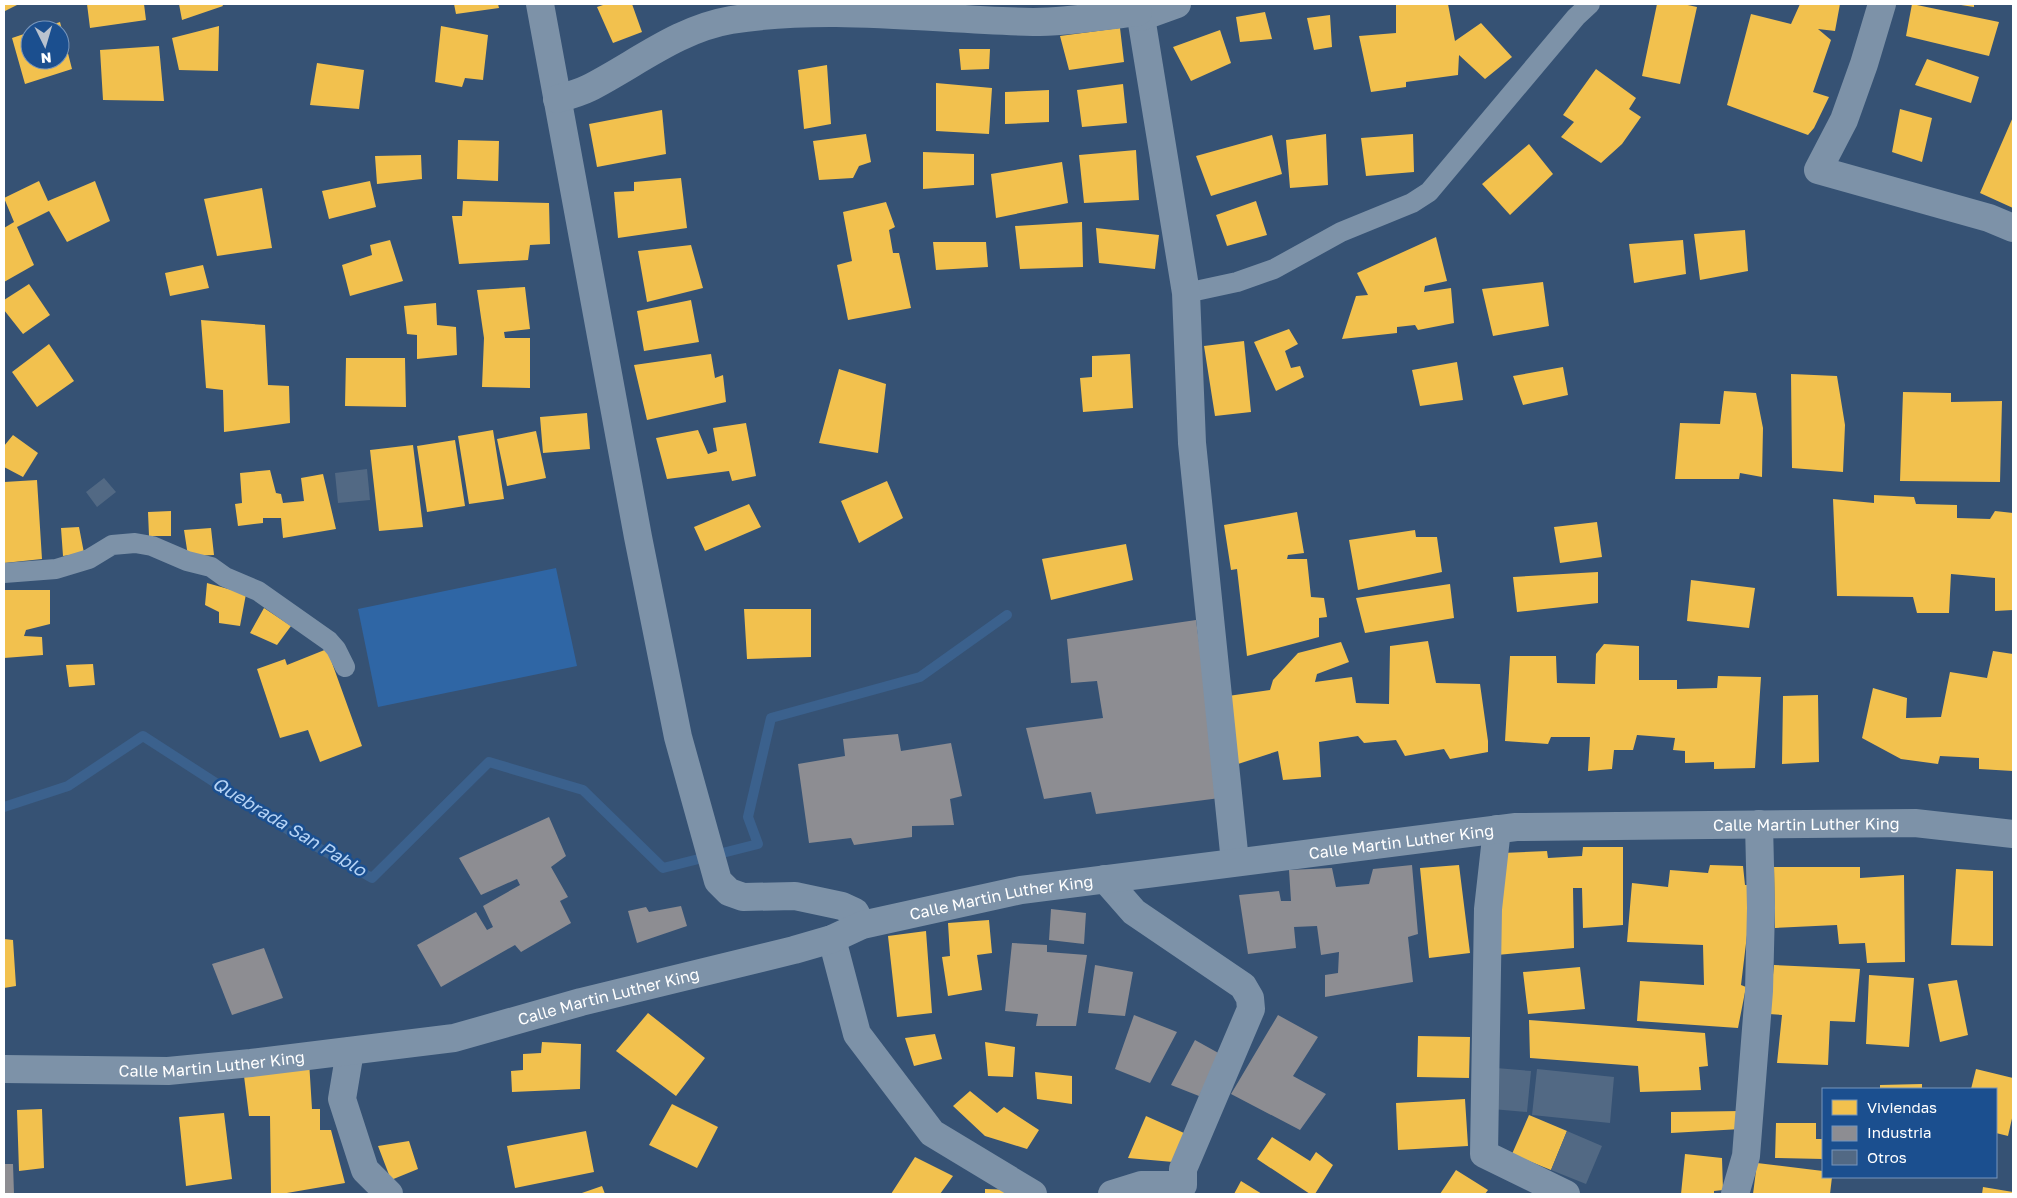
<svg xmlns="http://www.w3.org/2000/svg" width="2017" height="1198" font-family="'Golos Text',sans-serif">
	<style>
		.green { fill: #2f66a5 }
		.homes { fill: #f2c14e }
		.industry { fill: #8d8d92 }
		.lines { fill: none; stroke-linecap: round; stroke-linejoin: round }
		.stream { stroke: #3b618d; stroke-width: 10 }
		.building { fill: #526984 }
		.lane { stroke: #7d92a8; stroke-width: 20 }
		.street { stroke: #7d92a8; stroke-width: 28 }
		.labels { text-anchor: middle; stroke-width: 5; stroke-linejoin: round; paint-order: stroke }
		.street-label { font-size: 16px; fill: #fff; stroke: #1b4f8f }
		.water-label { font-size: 18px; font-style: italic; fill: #b5d3f5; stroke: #1b4f8f }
	</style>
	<rect width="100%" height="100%" fill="#365274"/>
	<path class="green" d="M556,568L577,666L378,707L358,609Z"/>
	<path class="homes" d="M4,4H19L5,11Z
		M87,4H144L146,20L90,28Z
		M179,4H222L223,6L182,20Z
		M454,4H498L499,8L456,14Z
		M606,4H632L642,32L613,43L597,7Z
		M1396,4H1448L1455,41L1481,23L1512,57L1485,79L1459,55L1458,75L1406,82V87L1371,92L1359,36L1396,33Z
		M1657,4H1683L1697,7L1680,84L1642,76Z
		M1800,4H1840L1835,31L1818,29L1831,40L1813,92L1829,97L1814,128L1808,135L1727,105L1751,14L1791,24Z
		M1912,4L1999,22L1989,56L1906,36Z
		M1961,4H1974V7L1961,5Z
		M1265,12L1272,39L1240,42L1236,17Z
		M1330,15L1332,47L1314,50L1307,18Z
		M60,22L72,69L25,84L12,38L30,32V60H60V30H37Z
		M219,26L218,71L179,70L172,38Z
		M441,26L488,35L483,80L465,78L462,87L435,82Z
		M1120,28L1124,62L1069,70L1060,36Z
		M1220,30L1231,63L1191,81L1173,47Z
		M159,46L164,101L103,100L100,50Z
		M959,49H990L989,69L961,70Z
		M1927,59L1979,77L1971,103L1915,85Z
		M317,63L364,70L359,109L310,105Z
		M827,65L831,124L804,129L798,70Z
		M1596,69L1636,98L1629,109L1641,117L1622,144L1601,163L1561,137L1574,122L1563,115Z
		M936,83L992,88L989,134L936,131Z
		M1123,84L1127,123L1082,127L1077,90Z
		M1049,90V122L1005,124V92Z
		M1900,109L1932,118L1922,162L1892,152Z
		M662,110L666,154L597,167L589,124Z
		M2013,117V208L1980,193Z
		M866,134L871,162L859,166L853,178L819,180L813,141Z
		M1326,134L1328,185L1290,188L1286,140Z
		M1413,134L1414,172L1366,176L1361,138Z
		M1272,135L1282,174L1211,196L1196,156Z
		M458,140L499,141L498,181L457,179Z
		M1529,144L1553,174L1510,215L1482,184Z
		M1136,150L1139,200L1084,203L1079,155Z
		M923,152L974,154V185L923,189Z
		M421,155L422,179L377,184L375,156Z
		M1062,162L1068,203L996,218L991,174Z
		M681,178L687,228L618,238L614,192L634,191V182Z
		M39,181L48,201L95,181L110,221L67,242L49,211L17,227L34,265L4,282V228L14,222L4,198Z
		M370,181L376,207L329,219L322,191Z
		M262,188L272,248L217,256L204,199Z
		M463,201L549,203L550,244L530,245L528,260L459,264L452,216H462Z
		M1256,201L1267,235L1227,246L1216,215Z
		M886,202L895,227L889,230L893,253H899L911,308L848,320L837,265L852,261L843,212Z
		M1082,222L1083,267L1020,269L1015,226Z
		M1096,228L1159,235L1155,269L1099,263Z
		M1745,230L1748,271L1700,280L1694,234Z
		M1436,237L1447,281L1425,286L1424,292L1451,288L1454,323L1418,330L1415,325L1397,327V333L1342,339L1356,296L1368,295L1357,273Z
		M390,240L403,281L350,296L342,265L372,255L370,245Z
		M1683,240L1686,274L1634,283L1629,244Z
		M933,242H986L988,267L936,270Z
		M691,245L703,288L647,302L638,251Z
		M203,265L209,288L170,296L165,273Z
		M1543,282L1549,326L1493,336L1482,289Z
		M29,284L50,315L23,334L4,310V300Z
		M525,287L530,329L504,332L505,338H530V388L482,387L484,338L477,290Z
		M691,300L699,342L644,351L637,311Z
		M436,303L437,325L456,327L457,355L417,359V335L407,334L404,306Z
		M201,320L265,325L268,385L289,386L290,423L224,432L223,390L206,388Z
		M1289,329L1298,344L1285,351L1291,368L1300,366L1304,377L1276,391L1254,342Z
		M1244,341L1251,412L1215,416L1204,346Z
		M49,344L74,381L37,407L12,372Z
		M711,354L715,378L723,375L726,402L647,420L634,365Z
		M1130,354L1133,408L1083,412L1080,378L1092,377V356Z
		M346,358H405L406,407L345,406Z
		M1457,362L1463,400L1420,406L1412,370Z
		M1563,367L1568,395L1523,405L1513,376Z
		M839,369L886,384L878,453L819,443Z
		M1791,374L1837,376L1845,425L1843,472L1792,468Z
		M1724,391L1756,393L1763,428L1762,477L1740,473L1739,479H1675L1680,423L1720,424Z
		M1903,392L1951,393V402L2002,401L2000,482L1900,481Z
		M587,413L590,449L543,453L540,417Z
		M746,423L756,476L732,481L729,471L667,479L656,438L698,430L708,454L717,451L713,428Z
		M493,430L504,499L469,504L458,436Z
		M536,431L546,478L507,486L497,439Z
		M13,435L38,453L23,477L4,467V446Z
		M455,440L465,506L427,512L417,446Z
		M413,445L423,527L379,531L370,450Z
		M270,470L276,493L281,494L283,503L304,501L301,478L323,474L336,529L283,538L281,518H263V523L238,526L235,504L242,503L240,473Z
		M37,480L42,559L4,563V482Z
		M887,481L903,518L859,543L841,501Z
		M1874,495L1914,497L1916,504L1957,505V518L1990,519L1995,511L2013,513V610L1995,611V578L1951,574L1949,613H1917L1913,597L1837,596L1833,499L1874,503Z
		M749,504L761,527L705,551L694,527Z
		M171,511V536H149L148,512Z
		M1297,512L1304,553L1288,555L1287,559H1307L1311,597L1324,598L1327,617L1319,618V637L1247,656L1237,569L1231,570L1224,525Z
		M1597,522L1602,557L1560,563L1554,527Z
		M79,527L84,553L63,556L61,528Z
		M211,528L214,555L188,556L184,530Z
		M1415,530L1416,537H1437L1442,572L1358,590L1349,540Z
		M1126,544L1133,580L1051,600L1042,559Z
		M1598,572V603L1517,612L1513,577Z
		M1691,580L1755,588L1749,628L1687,621Z
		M207,583L246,594L240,626L219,623V612L205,605Z
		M1450,584L1454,618L1365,633L1356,598Z
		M4,590H50V624L26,630L24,636L42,637L43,655L4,658Z
		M264,608L291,626L277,645L250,633Z
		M744,609H811V657L747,659Z
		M1428,641L1436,683L1480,684L1488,741V752L1450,759L1444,749L1405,756L1396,740L1364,743L1358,736L1319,742L1321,777L1283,780L1278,751L1238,764L1228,696L1270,690L1273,680L1298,653L1341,642L1349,662L1317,674L1315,682L1352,677L1356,703L1389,704L1390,646Z
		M1604,644L1639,646V680H1677V689L1717,688L1718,676L1761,677L1755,768L1714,769V762L1685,763V751L1673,750L1675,738L1637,735L1633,750H1614L1612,769L1588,771L1590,737H1551L1548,744L1505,741L1510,656H1556L1557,683L1595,684L1596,654Z
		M327,649L362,746L320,762L308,730L280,738L257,669L285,659L287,665Z
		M1993,651L2013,654V771L1979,769V758L1940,756L1938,764L1901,759L1862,738L1873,688L1907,698L1906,718L1941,717L1950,672L1987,678Z
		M93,664L95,685L69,687L66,665Z
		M1818,695L1819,762L1782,764L1783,696Z
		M1583,847H1623V925L1583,928L1582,888H1573L1574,948L1497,955L1502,853L1547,851L1548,858L1582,856Z
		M1459,865L1470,953L1429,958L1420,868Z
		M1710,865L1743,866L1745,885H1753L1741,985L1746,987L1738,1028L1637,1021L1640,981L1704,985L1703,945L1627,942L1632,883L1668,887L1670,870L1708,873Z
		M1774,867H1860V878L1904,875L1905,962L1867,963L1865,943L1839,944L1837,925L1775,928Z
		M1956,869L1993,871V946L1951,945Z
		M989,920L992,953L977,955L982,990L948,996L942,957L950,956L948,923Z
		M926,931L932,1013L897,1017L888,936Z
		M4,939L13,940L16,986L4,988Z
		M1774,965L1860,969L1855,1022L1830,1021L1828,1065L1777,1063L1782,1015L1769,1014Z
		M1580,967L1585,1009L1528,1014L1523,972Z
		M1869,975L1914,978L1909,1047L1866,1044Z
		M1957,980L1968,1035L1940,1042L1928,984Z
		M648,1013L705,1058L676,1096L616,1051Z
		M1529,1020L1705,1033L1708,1066L1699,1067L1701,1090L1640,1092L1638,1066L1530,1058Z
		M935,1034L942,1059L914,1066L905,1038Z
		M1418,1036L1470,1037L1469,1078L1417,1077Z
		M542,1042L581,1044L580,1089L512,1092L511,1071L523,1070V1054L541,1053Z
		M985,1042L1015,1047L1013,1077L988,1076Z
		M309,1061L312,1109H320V1130H331L345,1183L281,1194H271L270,1116H249L243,1068Z
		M1976,1069L2013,1078V1114L2008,1136L1996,1133V1089H1971Z
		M1035,1072L1072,1076V1104L1037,1099Z
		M1922,1084V1089H1880V1085Z
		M970,1091L997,1113L1004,1107L1039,1130L1027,1149L985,1136L953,1106Z
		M1465,1099L1468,1146L1398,1150L1396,1103Z
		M672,1104L718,1127L697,1168L649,1145Z
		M42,1109L44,1168L19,1171L17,1110Z
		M1741,1111V1129L1671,1133V1112Z
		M224,1113L232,1179L186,1186L179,1117Z
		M1529,1115L1567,1131L1551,1170L1512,1154Z
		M1146,1116L1184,1133L1173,1162L1128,1158Z
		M1776,1123H1816V1139H1823V1159L1775,1158Z
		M586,1131L594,1172L515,1188L507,1146Z
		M1272,1137L1310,1161L1316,1152L1333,1165L1315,1194H1310L1257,1159Z
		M409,1141L418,1169L391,1180L378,1146Z
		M1685,1154L1722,1158L1723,1190L1714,1191V1194H1681Z
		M915,1157L953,1176L940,1194H891Z
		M1757,1163L1823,1171V1177H1832L1830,1194H1753Z
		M1456,1170L1488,1190L1485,1194H1440Z
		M1241,1181L1262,1194H1234Z
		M602,1186L605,1194H579Z
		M1983,1187L2013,1192V1194H1982Z
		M985,1189L1015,1190V1194H985Z"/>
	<path class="industry" d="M1196,620L1220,798L1096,814L1091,792L1044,799L1026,728L1103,718L1097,681L1071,683L1067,639Z
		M898,734L901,751L951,743L962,796L950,799L954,825L912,826V837L854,845L851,838L809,843L798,764L845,756L843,739Z
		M549,817L566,856L551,867L568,897L560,901L571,923L521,952L515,945L441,987L417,945L476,912L487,930L493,927L483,906L520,885L517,879L481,895L459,858Z
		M1412,865L1418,934L1408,937L1413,982L1325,997V975L1338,973L1339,952L1321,955L1317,926L1294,927L1296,948L1248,954L1239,895L1279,891L1281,901H1291L1289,870L1332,868L1336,887L1369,884L1373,869Z
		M681,906L687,926L637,943L628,911L646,907L649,912Z
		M1051,909L1086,913L1084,944L1049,940Z
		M1012,943L1047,945V952L1087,955L1076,1026H1036L1038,1014L1005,1011Z
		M264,948L283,998L232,1015L212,964Z
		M1095,965L1133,972L1125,1016L1088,1013Z
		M1134,1015L1177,1032L1150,1083L1115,1069Z
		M1278,1015L1318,1037L1293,1076L1326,1094L1300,1130L1231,1094Z
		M1195,1040L1222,1055L1199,1096L1171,1085Z
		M4,1164H13L14,1194H4Z"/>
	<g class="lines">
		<path class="stream" d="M4,807L68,786L143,736L301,838L372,878L489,762L583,790L663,868L758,844L748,817L771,718L920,677L1007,615"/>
	</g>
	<path class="building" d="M367,469L370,500L338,503L335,473Z
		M104,478L116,492L97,507L86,492Z
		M1496,1068L1531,1071L1527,1112L1492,1109Z
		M1537,1069L1614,1077L1610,1123L1532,1115Z
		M1567,1131L1602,1146L1586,1184L1551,1170Z"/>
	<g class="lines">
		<path class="lane" d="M1186,293L1237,282L1274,269L1341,232L1412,203L1429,192L1576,17L1590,4
			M4,573L56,569L89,559L112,545L135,543L152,546L187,561L211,567L225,577L258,591L329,641L336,649L345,667"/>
		<g class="street">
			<path d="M540,4L638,537L678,737L718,881L729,892L743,897L795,896L842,906L855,912L862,925"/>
			<path d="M1136,4L1141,17L1186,293L1192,443L1235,862"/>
			<path d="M1882,4L1864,64L1844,120L1818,170L1989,218L2013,228"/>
			<path d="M1141,17L1177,4"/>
			<path d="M557,99C568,96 579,93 589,88C636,64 678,29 731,20C830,4 934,20 1033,22C1068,22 1103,16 1138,12"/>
			<path d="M1497,829L1488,909L1484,1154L1566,1194"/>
			<path d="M1105,879L1134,912L1243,986L1250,998L1251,1009L1183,1169V1185H1141L1112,1194"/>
			<path d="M832,939L857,1034L932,1133L1033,1194"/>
			<path d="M350,1051L342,1099L365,1170L389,1194"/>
			<path id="s1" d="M4,1069L168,1071L251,1063L454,1038L581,1002L794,950L832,939L862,925L1021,890L1516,827L1915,823L2013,834"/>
			<path d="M1735,1194L1746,1156L1759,991L1761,908L1759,824"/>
		</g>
	</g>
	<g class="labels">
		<g class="street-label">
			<text dy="6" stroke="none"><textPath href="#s1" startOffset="1828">Calle Martin Luther King</textPath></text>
			<text dy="6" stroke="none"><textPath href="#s1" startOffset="1422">Calle Martin Luther King</textPath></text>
			<text dy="6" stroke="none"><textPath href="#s1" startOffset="1018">Calle Martin Luther King</textPath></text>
			<text dy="6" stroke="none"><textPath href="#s1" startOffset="612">Calle Martin Luther King</textPath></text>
			<text dy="6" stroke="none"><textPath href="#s1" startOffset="208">Calle Martin Luther King</textPath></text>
		</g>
		<g class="water-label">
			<text transform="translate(289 827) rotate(31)" y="6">Quebrada San Pablo</text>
		</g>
	</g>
	<rect width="2017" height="1198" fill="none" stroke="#ffffff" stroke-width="10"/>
	<rect x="1822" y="1088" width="175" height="90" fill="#1b4f8f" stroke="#7695bc"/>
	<rect x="1832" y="1100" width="25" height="15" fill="#f2c14e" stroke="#7695bc"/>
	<text x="1867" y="1113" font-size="15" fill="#ffffff">Viviendas</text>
	<rect x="1832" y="1126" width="25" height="15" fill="#8d8d92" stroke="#7695bc"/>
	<text x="1867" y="1138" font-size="15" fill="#ffffff">Industria</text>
	<rect x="1832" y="1150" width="25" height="15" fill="#526984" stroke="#7695bc"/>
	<text x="1867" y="1163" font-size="15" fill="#ffffff">Otros</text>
	<g transform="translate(45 45) rotate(175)"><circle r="24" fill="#1b4f8f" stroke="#7695bc"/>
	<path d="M0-4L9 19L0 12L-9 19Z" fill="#b9c2ce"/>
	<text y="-8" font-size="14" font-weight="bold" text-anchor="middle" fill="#ffffff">N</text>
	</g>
</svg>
